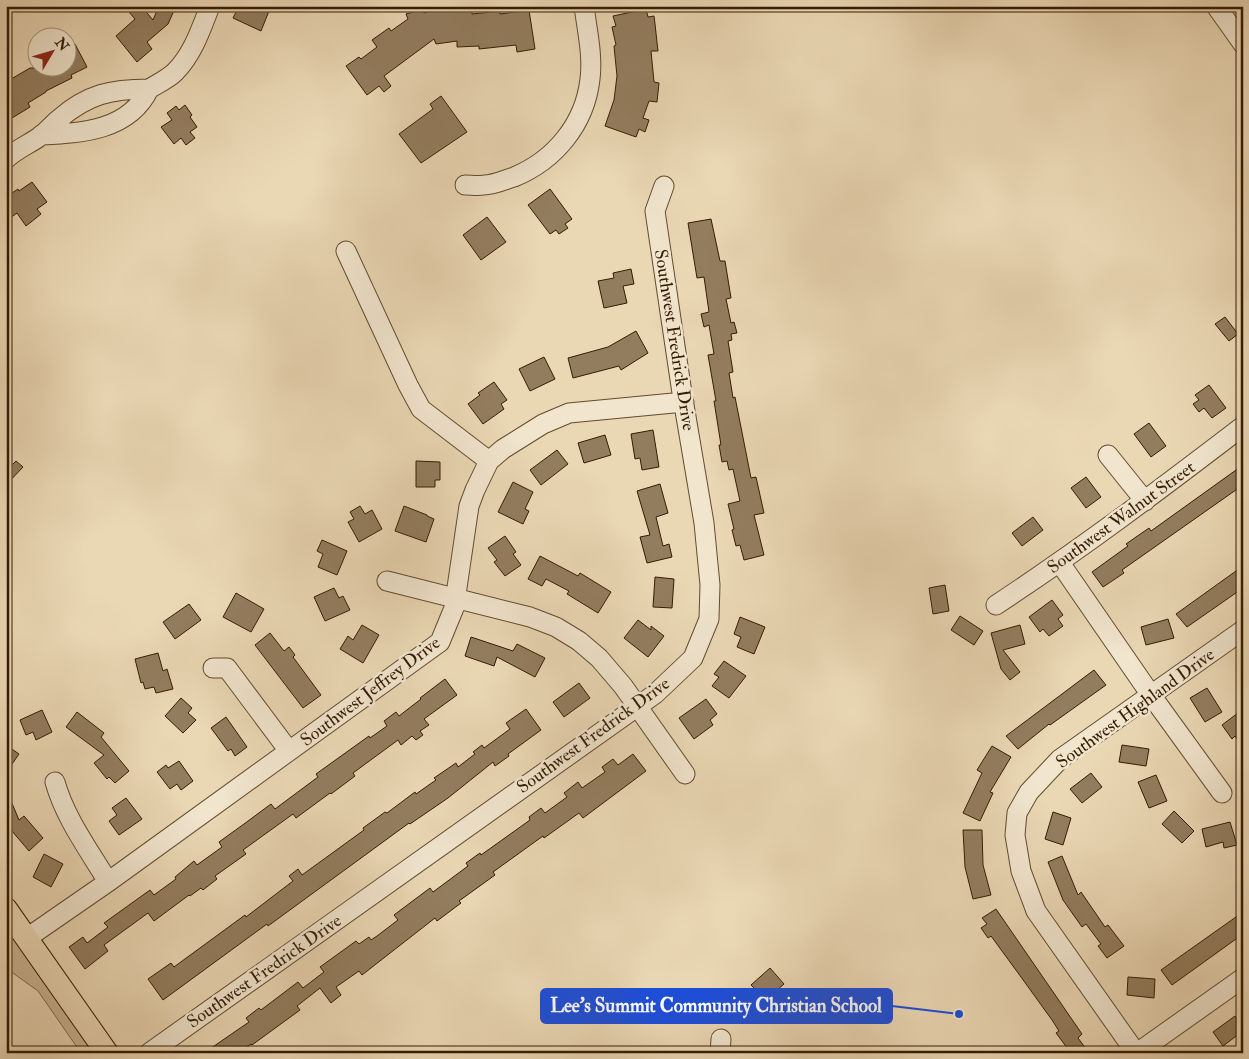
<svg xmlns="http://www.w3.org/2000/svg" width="1249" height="1059" font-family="'IM FELL Double Pica',serif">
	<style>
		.green { fill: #cbb796; stroke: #806a4c }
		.building { fill: #937d5f; stroke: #341c02 }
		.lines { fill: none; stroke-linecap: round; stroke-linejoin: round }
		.minor-casing { stroke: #624b2e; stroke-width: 21 }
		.major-casing { stroke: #341c02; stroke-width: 24 }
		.minor { stroke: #f1e5ce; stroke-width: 19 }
		.major { stroke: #ead7b4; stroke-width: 22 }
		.labels { text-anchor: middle; stroke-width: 5; stroke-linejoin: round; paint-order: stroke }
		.street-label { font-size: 18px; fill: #341c02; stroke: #f1e5ce }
		.leader { fill: none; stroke: #1d4ed8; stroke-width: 2 }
		.callout-dot { fill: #1d4ed8; stroke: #f1e5ce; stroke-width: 2 }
		.callout { fill: #1d4ed8; stroke: #1d4ed8; stroke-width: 2 }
		.callout-label { font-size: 19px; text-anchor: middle; font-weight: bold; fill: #fff }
	</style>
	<rect width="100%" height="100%" fill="#ead7b4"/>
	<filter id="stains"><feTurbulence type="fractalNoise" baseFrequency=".004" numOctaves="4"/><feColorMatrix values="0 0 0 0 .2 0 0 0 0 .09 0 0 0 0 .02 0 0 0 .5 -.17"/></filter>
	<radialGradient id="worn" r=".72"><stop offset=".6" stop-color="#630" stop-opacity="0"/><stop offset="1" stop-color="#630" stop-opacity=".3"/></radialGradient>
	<path class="green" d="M6,922L99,1053H81L38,991L6,968Z"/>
	<path class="building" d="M136,6H141L153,20L159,6H176L168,24L147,42L152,49L137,62L116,36L135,19L129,12Z
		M239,6H271L261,31L233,18Z
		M472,8V14L500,11V14L529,10L535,49L517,52L516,45L479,49V46L457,47V41L436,44L434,39L384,76L391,86L384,92L379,86L367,95L346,66L359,57L361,59L377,47L372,40L389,28L391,31L408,19L406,14L423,9L424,13L436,9Z
		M646,9L648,17L654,16L655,24L658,51H651L654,82L659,83L657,102L649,101L643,118L649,120L645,132L639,129L636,137L605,126L614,100L617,76L614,46L616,45L612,27L616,26L613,16Z
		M75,44L87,67L71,75L72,78L46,91V92L28,103L30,107L12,118L6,109V82L30,68H68V48Z
		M441,96L467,132L421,163L399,134L433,109L430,104Z
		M185,105L192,115L190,117L197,127L190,132L195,138L186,145L181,138L174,144L161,127L172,120L167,113L176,106L179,110Z
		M32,182L47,202L37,209L41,214L26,226L17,213L6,221V202L12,198L9,195L18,189L19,191Z
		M550,189L572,219L565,224L568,228L559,234L556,230L550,234L528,205Z
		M487,217L506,242L481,260L463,235Z
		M711,219L720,261H725L731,298L726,299L731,323L734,322L737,333L731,334L732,340L728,341L733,372L729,373L733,398L735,397L751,478L756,477L764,513L754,515L764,555L744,560L740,545L736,546L732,530L734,529L728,504L740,501L733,469L729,470L727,461L722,462L719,445H721L714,401H716L708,355L714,354L709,325L704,327L701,314L709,312L704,277L697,278L688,223Z
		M631,269L634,284L623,286L627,303L604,308L598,281L614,278L613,273Z
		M1225,317L1238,334L1229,341L1215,324Z
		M636,331L648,353L621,370L619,366L573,378L568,358L608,347Z
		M544,357L555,379L530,391L519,369Z
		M494,382L507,400L501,404L504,409L483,424L468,404L480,395L478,393Z
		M1209,385L1226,408L1212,418L1204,408L1199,412L1193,404L1199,400L1195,395Z
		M1149,423L1166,446L1151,457L1134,434Z
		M653,430L659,467L642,470L640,458L635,459L631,434Z
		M605,435L611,455L584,463L578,443Z
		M557,450L568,464L541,485L530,470Z
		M16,461L23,467L6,485V471Z
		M416,461L440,462V480H435V487H416Z
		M1243,465V485L1122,570L1124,573L1103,587L1092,572L1128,546L1126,544L1149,528L1151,531Z
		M1086,477L1101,497L1086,508L1071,488Z
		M513,482L533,492L525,509L529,511L523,524L498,512Z
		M660,484L668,513L656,517L663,546L669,544L672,557L647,563L640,537L650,535L637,491Z
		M360,506L365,514L372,510L382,529L359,542L348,522L354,519L350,512Z
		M404,506L427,515V516L434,519L426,542L395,531Z
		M1033,517L1043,530L1022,546L1012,533Z
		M505,536L516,552L513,554L521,565L505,576L494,562L497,560L488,548Z
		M322,540L347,551L337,575L318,567L323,554L317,551Z
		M540,556L578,576L580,573L611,592L598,613L567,594L569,591L546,579L542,586L528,579Z
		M1243,566V588L1187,627L1176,614Z
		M655,577L674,579L672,608L653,607Z
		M945,585L949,611L933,614L929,588Z
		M334,588L339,598L343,596L350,610L325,621L314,597Z
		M236,593L264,609L251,632L223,617Z
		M1052,600L1063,615L1058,619L1063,626L1049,636L1043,629L1040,632L1029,617Z
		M189,604L201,620L175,639L163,622Z
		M960,616L983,631L974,645L951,630Z
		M740,617L765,627L754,654L737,647L741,637L734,634Z
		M1168,619L1174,638L1146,645L1141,627Z
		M638,620L651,630V626L664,636L648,657L624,638Z
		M362,625L379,635L363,663L340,649L348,636L353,640Z
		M1020,625L1025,644L1003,650L1020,672L1010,680L1001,669L991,633Z
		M270,633L284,651L289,647L295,655L293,657L321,695L303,708L255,645Z
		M471,637L513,651L517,644L545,658L535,677L497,657L494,666L465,656Z
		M158,653L163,671L167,669L173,689L156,693L154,687L145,689L143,682L141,683L135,659Z
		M724,661L746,676L729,698L712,686L719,677L714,674Z
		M1094,670L1106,685L1050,725L1049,724L1018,749L1006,736Z
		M445,679L457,695L424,719L429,725L420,731L423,735L416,740L412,736L401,745L398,740L353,773L355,776L331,794L330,793L296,818L293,814L243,850L246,854L215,876L217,879L203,890L201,888L190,896L189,895L154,921L148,913L104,945L108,951L85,969L69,947L83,937L87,943L108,927L104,923L150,890L154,895L176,879L175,877L194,861L197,865L222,847L219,842L244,824L271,804L275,809L318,777L316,774L369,736L370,738L387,726L384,721L396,712L399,716L421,699L420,698Z
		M579,683L590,698L564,717L553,702Z
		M1207,688L1222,712L1205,722L1190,698Z
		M181,698L192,708L188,713L196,720L183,733L165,716Z
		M706,699L717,714L710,720L713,725L694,739L679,718Z
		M526,709L541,730L508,754L509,756L495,766L493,762L448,798L410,824L409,823L268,926L267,924L163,1000L148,979L171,963L174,967L245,915L246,917L293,881L289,876L298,869L302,875L364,830L363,828L385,812L387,813L415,792L416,794L436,780L434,778L456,763L458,767L475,754L473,752L482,745L484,748L510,729L506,723Z
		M42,710L52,732L36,740L33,732L26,735L20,720Z
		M77,712L104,733L101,737L129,771L115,783L109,777L107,779L94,763L104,755L66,727Z
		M1238,713L1243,719V747L1235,736L1232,739L1222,725Z
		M226,717L247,747L235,756L231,749L228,751L211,728Z
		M6,745L19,754L6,773Z
		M1122,745L1149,749L1146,766L1119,762Z
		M992,746L1011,757L990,792L993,793L980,821L963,813L982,773L977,770Z
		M633,754L646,771L583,818L579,813L544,838L543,836L493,872L495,875L459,901L461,903L437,921L435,918L362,975L359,971L336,987L341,995L331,1003L320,988L297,1006L300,1010L252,1045L251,1044L239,1053H204L249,1022L246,1018L259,1008L261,1010L298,982L303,988L324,972L320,967L356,941L359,944L369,937L371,940L377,936L398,920L394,915L430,888L433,892L468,866L466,863L480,853L481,855L530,820L529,817L541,808L545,813L567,797L564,793L578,782L582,788L605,772L602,767L613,759L618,765Z
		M179,761L193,781L181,790L177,784L170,789L157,772L166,765L168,768Z
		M1091,773L1102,787L1082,803L1070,789Z
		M1156,775L1167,801L1149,808L1138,782Z
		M6,789L19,820L24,816L43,838L29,851L6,824Z
		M126,798L142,819L119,835L109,821L117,815L112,808Z
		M1174,811L1194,831L1182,843L1162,824Z
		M1053,812L1071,818L1063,845L1045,839Z
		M1230,822L1237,845L1224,848L1223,842L1206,847L1202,829Z
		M963,830H982L983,865L991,895L973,899L965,867Z
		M44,854L63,864L51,887L33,877Z
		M1062,856L1078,895L1081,892L1105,927L1108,925L1124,946L1107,958L1098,946L1101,944L1086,924L1082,927L1063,900L1048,862Z
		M996,909L1082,1034L1078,1038L1089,1053H1071L1056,1033L1059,1031L1052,1020L1021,977L991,936L988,938L981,928L987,924L982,918Z
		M1243,912V934L1172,985L1161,970Z
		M770,968L784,984L758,1007L747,994L754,988L751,985Z
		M1128,977L1155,979L1154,998L1127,995Z
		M1235,1016L1243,1027V1031L1223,1046L1213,1032Z"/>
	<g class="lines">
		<g class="minor-casing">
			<path id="minor" d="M1216,6L1243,44
				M149,89C157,84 168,79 175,72C193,54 201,29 210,6
				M6,159C18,148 30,144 42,135C48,130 53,124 59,119C88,94 111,89 149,89C129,131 81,133 41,135
				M465,185C471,185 478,186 484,185C494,185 504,180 514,177C555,160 585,124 590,79C593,55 587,30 584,6
				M346,251L408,385L421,409L489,461
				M1108,455L1145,501
				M1060,563L1151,695L1222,793
				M387,581L530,617L556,627L579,641L599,658L623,686L685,774
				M996,605C1081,549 1162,488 1243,426
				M213,668H227L289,751
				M55,782C65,818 89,850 108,882
				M27,938L108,882L440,642L454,608L469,506L475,490L489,461L503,449L543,424L569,413L684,402
				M149,1053L655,694L693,658L709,619L710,585L704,523L682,393L655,211L664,186
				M720,1053L721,1039
				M1136,1053L1036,911L1021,871L1015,835L1017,813L1029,792L1060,759L1243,630
				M1137,1053L1243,978"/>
		</g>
		<g class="major-casing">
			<path id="major" d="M6,909L107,1053"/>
		</g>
		<use href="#minor" class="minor"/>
		<use href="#major" class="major"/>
	</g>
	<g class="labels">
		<g class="street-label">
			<text transform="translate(675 340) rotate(81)" y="6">Southwest Fredrick Drive</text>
			<text transform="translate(1121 517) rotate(-36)" y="6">Southwest Walnut Street</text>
			<text transform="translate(370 691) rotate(-37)" y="6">Southwest Jeffrey Drive</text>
			<text transform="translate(1135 708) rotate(-36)" y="6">Southwest Highland Drive</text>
			<text transform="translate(593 735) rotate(-36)" y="6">Southwest Fredrick Drive</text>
			<text transform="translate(264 971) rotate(-35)" y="6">Southwest Fredrick Drive</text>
		</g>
	</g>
	<path class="leader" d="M959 1014L892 1006"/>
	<circle class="callout-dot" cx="959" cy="1014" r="5"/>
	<rect class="callout" x="541" y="989" width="351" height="34" rx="5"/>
	<g class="callout-label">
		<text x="716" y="1012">Lee's Summit Community Christian School</text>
	</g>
	<rect width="1249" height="1059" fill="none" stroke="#ead7b4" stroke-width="25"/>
	<rect x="8" y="8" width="1234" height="1044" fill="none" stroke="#341c02" stroke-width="2.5"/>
	<rect x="12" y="12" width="1224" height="1034" fill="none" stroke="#341c02"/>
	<g transform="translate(52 52) rotate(52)"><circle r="24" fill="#f1e5ce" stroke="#a5957c"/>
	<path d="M0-4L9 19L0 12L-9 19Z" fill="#8f2418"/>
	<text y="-8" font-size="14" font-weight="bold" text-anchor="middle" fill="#341c02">N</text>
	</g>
	<rect width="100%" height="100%" filter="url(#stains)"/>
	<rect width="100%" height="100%" fill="url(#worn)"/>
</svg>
